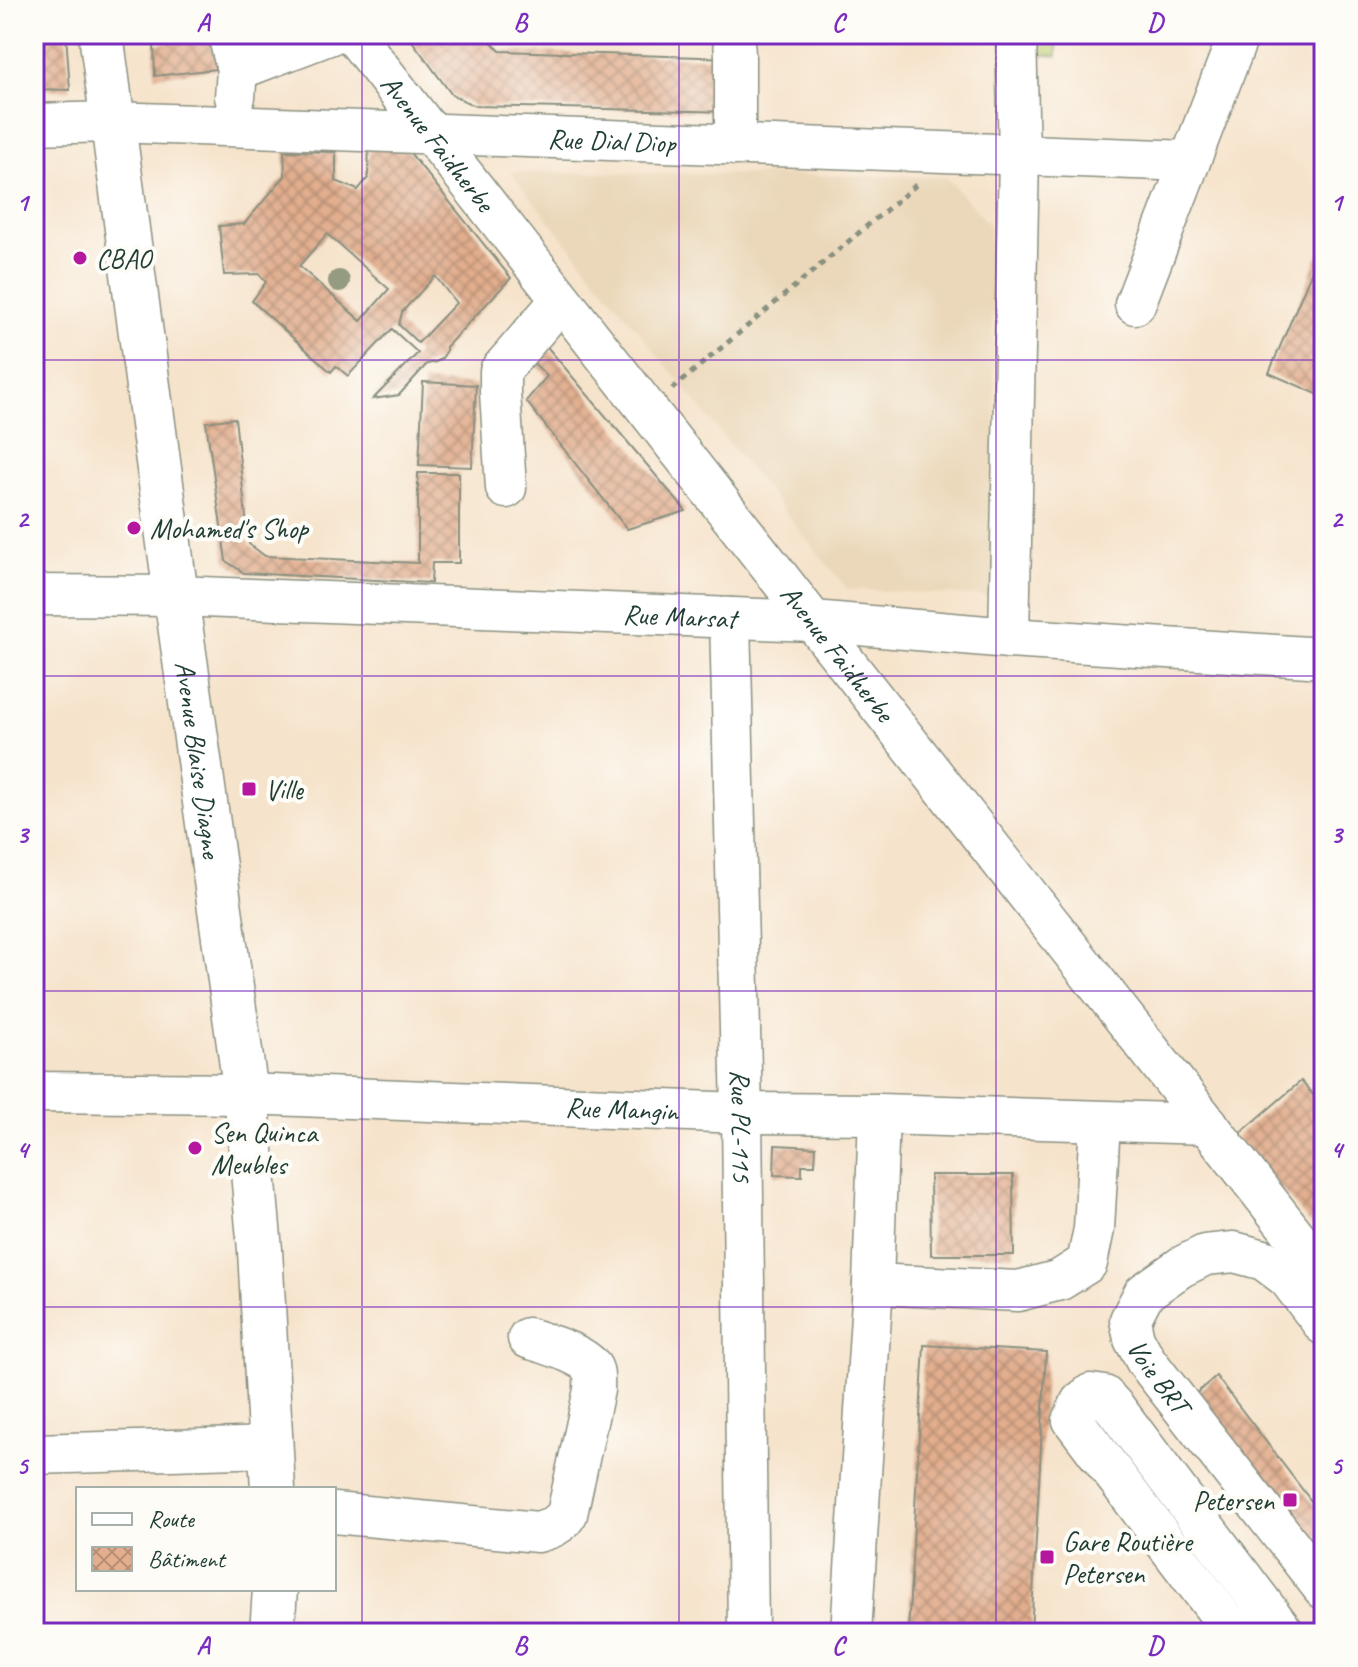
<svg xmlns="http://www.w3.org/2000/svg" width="1358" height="1667" font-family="Caveat,sans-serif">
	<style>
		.built { fill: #ebd8ba }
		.park { fill: #bbca6c; stroke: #6d8450; stroke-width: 2 }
		.building { fill: url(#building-cross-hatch); fill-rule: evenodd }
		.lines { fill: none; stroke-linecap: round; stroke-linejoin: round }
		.minor-casing { stroke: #8a9080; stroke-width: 43 }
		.major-casing { stroke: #8a9080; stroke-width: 47 }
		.path { stroke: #8a9080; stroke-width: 5; stroke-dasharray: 6 6; stroke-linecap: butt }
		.minor { stroke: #fff; stroke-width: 40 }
		.major { stroke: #fff; stroke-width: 44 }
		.tree { fill: #959b80 }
		.grid { fill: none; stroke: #7b2cbf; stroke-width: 2; stroke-opacity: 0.55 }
		.poi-dot { fill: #b5179e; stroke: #fdfcf7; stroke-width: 3 }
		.labels { text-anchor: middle; stroke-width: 8; stroke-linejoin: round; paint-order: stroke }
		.street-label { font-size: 28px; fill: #1f3d34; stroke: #fdfcf7 }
		.poi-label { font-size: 28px; fill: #1f3d34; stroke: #fdfcf7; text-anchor: start }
		.neatline { fill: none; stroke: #7b2cbf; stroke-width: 3 }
		.grid-label { font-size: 26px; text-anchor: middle; font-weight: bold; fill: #7b2cbf }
	</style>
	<defs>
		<pattern id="building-cross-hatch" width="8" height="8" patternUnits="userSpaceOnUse" patternTransform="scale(2)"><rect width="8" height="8" fill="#e2ae8e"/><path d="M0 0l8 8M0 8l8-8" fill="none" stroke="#b78f75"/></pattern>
	</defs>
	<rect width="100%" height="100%" fill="#fdfcf7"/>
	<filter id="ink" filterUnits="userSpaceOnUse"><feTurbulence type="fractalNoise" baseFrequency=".0125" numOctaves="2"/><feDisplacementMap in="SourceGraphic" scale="16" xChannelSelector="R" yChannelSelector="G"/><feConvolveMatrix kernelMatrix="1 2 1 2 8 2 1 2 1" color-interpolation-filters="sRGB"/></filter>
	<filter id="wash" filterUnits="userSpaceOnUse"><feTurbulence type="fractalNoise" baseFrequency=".006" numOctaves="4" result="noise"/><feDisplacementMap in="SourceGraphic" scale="32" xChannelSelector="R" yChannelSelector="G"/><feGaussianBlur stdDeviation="1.8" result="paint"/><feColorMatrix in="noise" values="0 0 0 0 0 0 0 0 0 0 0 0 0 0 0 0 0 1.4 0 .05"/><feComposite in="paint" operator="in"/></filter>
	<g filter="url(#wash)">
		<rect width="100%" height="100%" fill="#f6e3cb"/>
		<path class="built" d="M510,172L946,177L990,226L1000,597L847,589Z"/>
		<path class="park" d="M1029,34H1057V56L1029,53Z"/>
		<g id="blocks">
			<path class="building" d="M34,34H66L70,90L34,89Z
				M206,34H217L226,68L155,76L154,45Z
				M407,34H484L500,51L734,58L733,112L475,106L452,95Z
				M369,141L399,145L411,154L511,278L446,347V352L442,358L436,362L427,364L399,395L373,399L418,353L392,329L348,376L336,366L331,372L252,301L266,282L259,274L224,275L219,226L244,224L285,176L284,151L336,152V181L358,190L368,178ZM327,234L389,289L361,321L299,266ZM435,276L456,303L418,343L399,325L402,312Z
				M1324,242V397L1269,373Z
				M543,342L686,511L627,529L526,401L547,376L528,357Z
				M423,382L476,385L472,467L419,465Z
				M235,418L249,544L265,556L418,563V473H459V563H432L431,583L244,573L226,561L206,422Z
				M1301,1081L1324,1107V1239L1236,1137Z
				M775,1145L816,1147L815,1165H802V1176L774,1175Z
				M930,1175H1013L1014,1255H931Z
				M924,1345L1046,1352L1031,1633H908Z
				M1216,1376L1324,1518V1569L1192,1397Z"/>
		</g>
	</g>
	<g filter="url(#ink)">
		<use href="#blocks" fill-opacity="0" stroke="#8a9080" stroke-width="2"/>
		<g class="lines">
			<g class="minor-casing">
				<g id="minor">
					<path d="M228,34L237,70L235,97"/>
					<path id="s1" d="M353,34L1324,1273"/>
					<path d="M731,34L734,40L735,55V145"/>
					<path d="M237,70L331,34"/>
					<path id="s2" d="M34,124L113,122L1190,161"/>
					<path d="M1135,304L1239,34"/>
					<path d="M506,488L500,392V371L561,300"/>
					<path id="s3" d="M34,595L176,596L813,621L1009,638L1324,658"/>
					<path id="s4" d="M730,618L742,1113L748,1633"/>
					<path d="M1009,638L1019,155L1016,34"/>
					<path id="s5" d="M34,1092L246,1094L742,1113L879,1114L1208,1124"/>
					<path d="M873,1284L1018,1291L1060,1280L1087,1263L1094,1229L1100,1122"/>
					<path id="s6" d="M1324,1325L1288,1278L1264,1260L1234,1252L1205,1255L1181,1267L1144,1293L1130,1320L1134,1339L1146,1361L1324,1589"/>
					<path d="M34,1454L272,1447"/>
					<path d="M334,1513L538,1532C551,1528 560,1525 567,1514L594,1390C594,1384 595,1375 593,1370C588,1355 543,1343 528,1338"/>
					<path d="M851,1633L873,1284L879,1114"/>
					<path d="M1234,1633L1073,1420L1081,1402L1091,1394L1104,1396L1115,1408L1284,1633"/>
				</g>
			</g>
			<g class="major-casing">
				<g id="major">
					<path id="s7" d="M101,34L176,596L246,1094L260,1250L273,1489"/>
					<path d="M272,1633L275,1589"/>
				</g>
			</g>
			<path class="path" d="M672,389L916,185"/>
			<use href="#minor" class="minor"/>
			<use href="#major" class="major"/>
		</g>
		<circle class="tree" cx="339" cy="281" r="11"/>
	</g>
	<path class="grid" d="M362,34V1633M679,34V1633M996,34V1633M34,360H1324M34,676H1324M34,991H1324M34,1307H1324"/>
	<g class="poi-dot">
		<circle cx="80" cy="258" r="8"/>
		<circle cx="134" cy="528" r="8"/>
		<rect x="241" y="781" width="16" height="16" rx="4"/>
		<circle cx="195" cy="1148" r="8"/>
		<rect x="1282" y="1492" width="16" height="16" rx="4"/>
		<rect x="1039" y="1549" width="16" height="16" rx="4"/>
	</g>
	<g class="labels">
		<g class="street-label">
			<text dy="10" stroke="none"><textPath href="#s2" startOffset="578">Rue Dial Diop</textPath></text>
			<text dy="10" stroke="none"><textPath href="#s1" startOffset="138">Avenue Faidherbe</textPath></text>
			<text dy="10" stroke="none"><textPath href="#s3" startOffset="646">Rue Marsat</textPath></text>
			<text dy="10" stroke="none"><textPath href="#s1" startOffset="786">Avenue Faidherbe</textPath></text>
			<text dy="10" stroke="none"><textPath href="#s7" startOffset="732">Avenue Blaise Diagne</textPath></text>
			<text dy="10" stroke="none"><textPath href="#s5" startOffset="588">Rue Mangin</textPath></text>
			<text dy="10" stroke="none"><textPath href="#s4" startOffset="508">Rue PL-115</textPath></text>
			<text dy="10" stroke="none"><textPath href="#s6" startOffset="316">Voie BRT</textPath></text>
		</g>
		<g class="poi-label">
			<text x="96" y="268">CBAO</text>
			<text x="150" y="538">Mohamed's Shop</text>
			<text x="265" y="799">Ville</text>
			<text x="211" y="1142">Sen Quinca<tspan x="211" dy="32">Meubles</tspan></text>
			<text x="1274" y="1510" text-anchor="end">Petersen</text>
			<text x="1063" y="1551">Gare Routière<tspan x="1063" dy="32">Petersen</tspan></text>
		</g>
	</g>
	<rect width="1358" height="1667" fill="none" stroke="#fdfcf7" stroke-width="88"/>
	<rect x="76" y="1487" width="260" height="104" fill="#fdfcf7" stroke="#a4b0a9" stroke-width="2"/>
	<rect x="92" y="1513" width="40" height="12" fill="#ffffff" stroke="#a4b0a9" stroke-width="2"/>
	<text x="148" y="1527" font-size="24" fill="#1f3d34">Route</text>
	<rect x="92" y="1547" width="40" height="24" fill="url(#building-cross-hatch)" stroke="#a4b0a9" stroke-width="2"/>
	<text x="148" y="1567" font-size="24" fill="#1f3d34">Bâtiment</text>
	<rect x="44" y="44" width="1270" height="1579" class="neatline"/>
	<g class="grid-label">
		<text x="203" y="31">A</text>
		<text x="520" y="31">B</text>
		<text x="838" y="31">C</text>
		<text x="1155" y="31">D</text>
		<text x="22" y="211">1</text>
		<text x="1336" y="211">1</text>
		<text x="22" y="527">2</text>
		<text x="1336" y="527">2</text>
		<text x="22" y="843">3</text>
		<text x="1336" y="843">3</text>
		<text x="22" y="1158">4</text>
		<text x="1336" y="1158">4</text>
		<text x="22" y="1474">5</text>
		<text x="1336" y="1474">5</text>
		<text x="203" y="1654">A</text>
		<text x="520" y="1654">B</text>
		<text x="838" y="1654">C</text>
		<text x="1155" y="1654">D</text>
	</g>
</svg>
